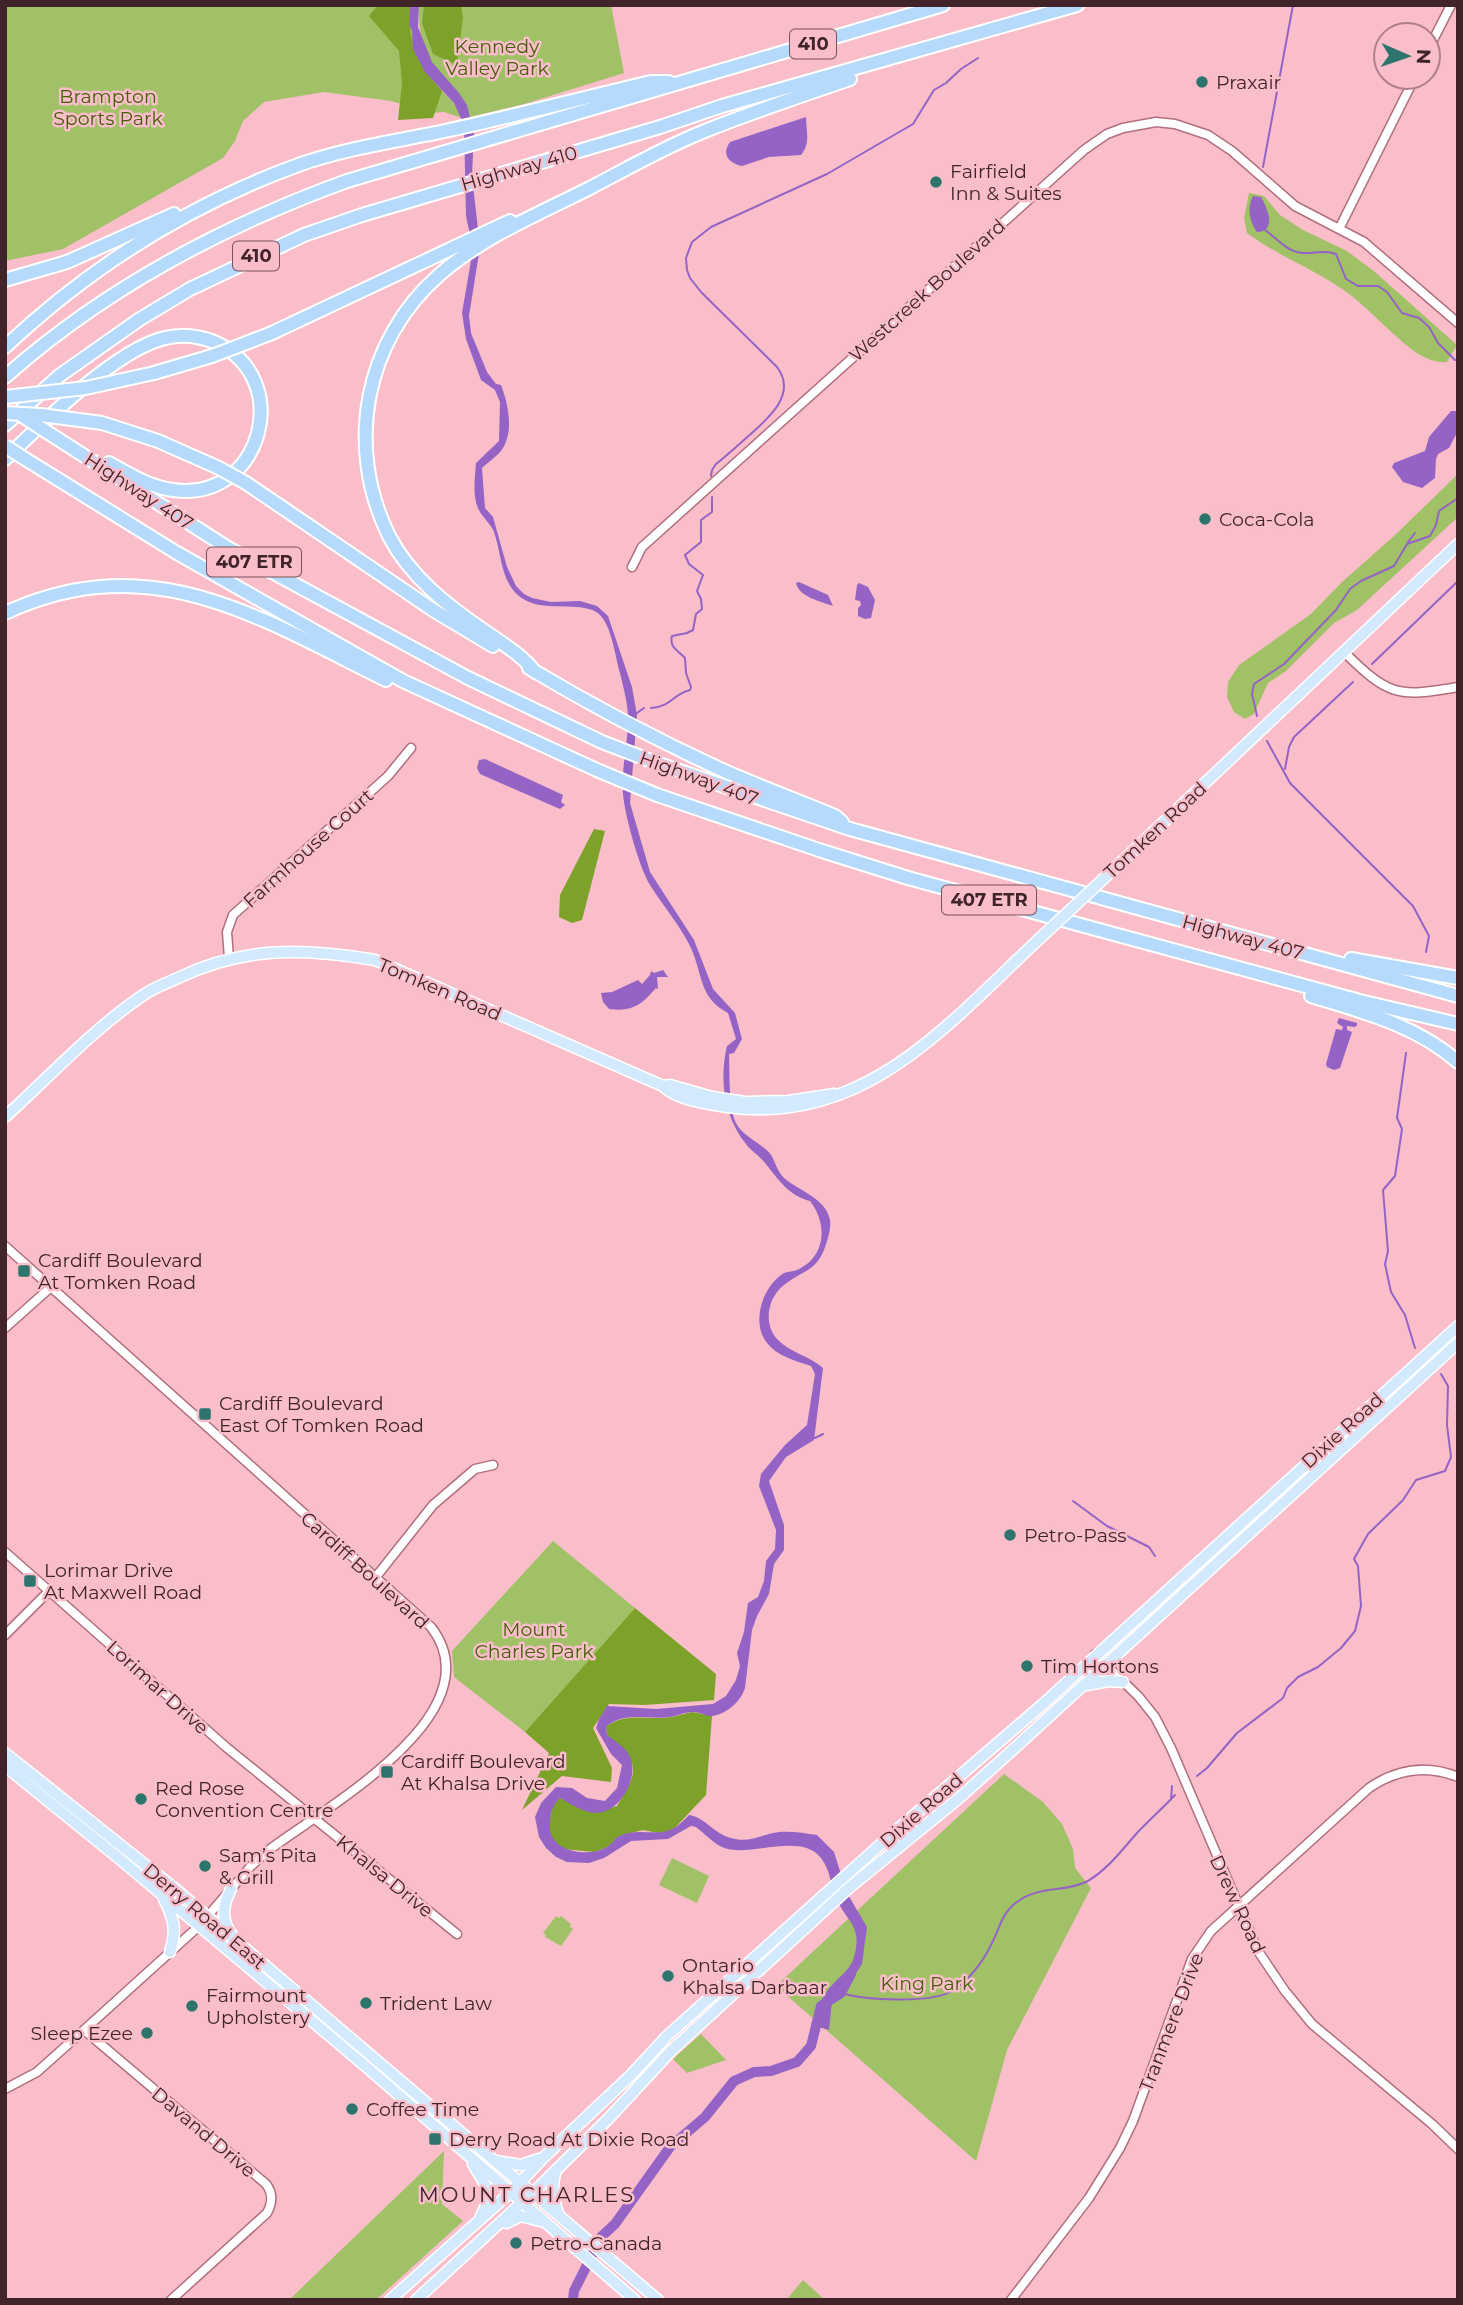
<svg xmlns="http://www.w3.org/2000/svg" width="1463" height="2305" font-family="Montserrat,sans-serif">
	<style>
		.green { fill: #a1c166 }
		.forest { fill: #7da229 }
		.water { fill: #9463c5 }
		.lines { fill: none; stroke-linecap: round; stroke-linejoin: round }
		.stream { stroke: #9463c5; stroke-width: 2 }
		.river { stroke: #9463c5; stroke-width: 10 }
		.minor-casing { stroke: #b16f7e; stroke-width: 11 }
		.major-casing { stroke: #fff; stroke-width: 13 }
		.highway-casing { stroke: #fff; stroke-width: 16 }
		.minor { stroke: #fff; stroke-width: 8 }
		.major { stroke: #d3e9fd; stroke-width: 10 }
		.highway { stroke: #b6dafb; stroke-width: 12 }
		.major-bridge-casing { stroke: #fff; stroke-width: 13; stroke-linecap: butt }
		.highway-bridge-casing { stroke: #fff; stroke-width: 16; stroke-linecap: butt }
		.major-bridge { stroke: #d3e9fd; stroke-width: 10 }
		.highway-bridge { stroke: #b6dafb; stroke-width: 12 }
		.poi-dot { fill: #2d746d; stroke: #f9beca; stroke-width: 2.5 }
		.labels { text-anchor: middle; stroke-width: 5; stroke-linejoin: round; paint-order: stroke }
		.shield { fill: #f9beca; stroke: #78525a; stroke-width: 2 }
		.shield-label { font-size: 18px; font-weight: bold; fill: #40242a }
		.park-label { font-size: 19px; fill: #475f0b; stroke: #f9beca }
		.poi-label { font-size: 19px; fill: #40242a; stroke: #f9beca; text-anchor: start }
		.street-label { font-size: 19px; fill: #40242a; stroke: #f9beca }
		.neighbourhood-label { font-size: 21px; letter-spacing: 2px; fill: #40242a; stroke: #f9beca }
	</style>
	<rect width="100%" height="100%" fill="#f9beca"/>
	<path class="green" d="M5,5H410L409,24L442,91L454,103L462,118L444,112L421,114L419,109L391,101L324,92L264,102L243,121L235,141L223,158L63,249L5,261Z
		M419,5H611L624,73L521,105L470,117C463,93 445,82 432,63C421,46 418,25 419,5Z
		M1249,193L1264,196L1280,215L1303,230L1347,251L1375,272L1457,345L1447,362C1428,364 1410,349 1396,336C1380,322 1365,306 1348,293C1316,270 1278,256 1247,233L1244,218Z
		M1458,474V517L1357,610L1334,623L1286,671L1268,683L1254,714L1245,719L1234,712L1227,697L1228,682L1239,665L1311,614L1342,582L1394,536Z
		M553,1541L635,1608L525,1732L454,1677L452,1651Z
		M1004,1774L1043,1802L1062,1824L1073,1849L1075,1868L1091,1888L1007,2050L976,2161L776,1986Z
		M672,1858L709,1876L697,1903L659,1885Z
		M556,1916L559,1918L561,1916L571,1924L570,1927L573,1929L561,1946L545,1937L546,1935L543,1933Z
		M701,2034L726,2060L687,2073L673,2059Z
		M444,2151L442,2204L463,2221L376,2300H289Z
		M803,2280L825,2300H786Z"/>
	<path class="forest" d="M378,5H410C408,43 416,62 442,91L433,118L398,120L402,83L399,51L369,16Z
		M424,5H461L463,17L457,65L433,54L422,23Z
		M594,829L605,831L582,920L572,923L559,917L560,895Z
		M635,1608L716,1674L714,1700L645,1705L609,1704L593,1728L612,1768L611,1782L562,1776L522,1810L549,1753L525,1732Z
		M693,1712L712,1716L706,1795L671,1832L658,1833L643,1830L619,1836L608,1847L594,1852L563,1849L554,1842L550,1835L549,1823L554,1802L560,1798L591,1812L617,1806C640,1769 640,1764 607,1735L606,1727C625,1711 649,1721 671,1717C678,1716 685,1713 693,1712Z"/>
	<path class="water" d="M410,5H419L418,27L432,62L459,93L467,105L474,133L472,176L480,247L469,316L471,333L487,372L496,384L501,385C508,403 514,430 503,448C498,456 488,462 482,468L485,508L493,517L507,567L516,586L524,594L532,598L551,602L580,601L597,606L608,616L632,687L637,715L630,803L650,872L694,940L713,989L735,1013L742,1039L734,1053L729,1054C730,1072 728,1107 736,1123C743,1137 762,1143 771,1155C776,1163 777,1171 784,1178C799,1191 826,1198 830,1220C831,1226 829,1235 827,1241C818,1272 806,1268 784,1285C767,1298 763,1325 778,1340C791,1353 810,1356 823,1368L814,1440L786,1457L769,1481L784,1525V1550L774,1564L769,1594L757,1616L752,1630L745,1688C741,1701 728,1713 713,1716C707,1717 699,1711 692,1712C685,1712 677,1716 670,1717C648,1720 624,1711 606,1727L607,1735C614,1740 624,1747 628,1753C642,1774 621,1813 596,1813C584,1813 571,1804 560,1798C552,1805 549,1818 550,1828C551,1852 589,1858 607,1847C612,1844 615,1838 619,1836C637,1827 656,1837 672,1829C679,1826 684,1820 689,1815C705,1817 714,1834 731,1838C747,1843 759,1836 773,1833C787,1830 803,1833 817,1835L834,1852L847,1893L867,1927L862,1964L855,1975L832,2000L829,2030L811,2025C816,2014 820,2000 827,1991C835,1980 851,1970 854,1957C863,1925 847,1923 836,1898C830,1884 831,1871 821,1858C800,1831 748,1859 722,1847C713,1843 704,1833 696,1827L691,1826L668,1839L631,1841L604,1858L589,1863L567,1862L556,1857L546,1848L539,1837L535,1817L541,1803L556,1787L572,1788L587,1798L605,1801L617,1788L622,1765L611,1754L596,1728L599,1719L607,1706L656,1709L713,1704L726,1696L736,1680L740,1666L737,1653L744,1632L748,1603L758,1597L764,1581L766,1561L775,1549L776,1530L759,1486L761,1474L785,1445L807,1425L815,1374L811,1366C796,1361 777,1356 767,1343C751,1323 762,1289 781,1275C786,1271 792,1272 797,1270C826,1257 828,1224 810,1201C789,1196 778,1179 765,1163C760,1156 751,1151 746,1144C724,1117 719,1080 727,1046L736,1039L728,1013C699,998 703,975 691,948C680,925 663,906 650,885C639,867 625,816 623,794C621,771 627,748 628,725C629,707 624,690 620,673C615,656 612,626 599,614C586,602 551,610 532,603C500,592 503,558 494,532C491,524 483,518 479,510C472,497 475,477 476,463L499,441L500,402L495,390L481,380L466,339L462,313L473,249L466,216L464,125L454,103L425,72L413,49L412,31L409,24Z
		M806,117C806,131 811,143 801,155L769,157L742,166C729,163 721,155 730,142Z
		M1253,196L1261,197C1268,209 1277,231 1257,232C1249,221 1247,207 1253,196Z
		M1451,411H1458V431L1449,448L1438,454L1436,459L1435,478L1422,488L1403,482L1392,467L1394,463L1425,451L1429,437Z
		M799,582L828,595L833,606C820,601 799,597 796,583Z
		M859,583L868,587L875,600L871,618L865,619L858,616V608L861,605L860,601L855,600L857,585Z
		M485,759L563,795L561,802L565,805L560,809L480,774L477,768L479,760Z
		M663,970L668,977H657L658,989L656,988C641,1005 633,1012 609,1009L603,1002L601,993L612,992L638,980L642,984L650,975L651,971L654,973Z
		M1339,1018L1357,1023V1025L1355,1027L1347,1026V1030L1352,1032L1340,1068L1334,1070L1327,1067L1326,1064L1336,1029L1342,1030L1343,1027L1337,1023Z"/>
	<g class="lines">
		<path class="stream" d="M1263,167L1293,5
			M1264,229C1276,238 1286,251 1302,253C1314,254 1324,249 1336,254L1346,279L1358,286H1378L1387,292L1402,313L1419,318L1429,327L1438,343L1455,360
			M711,476L712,470L716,464C726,456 736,447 745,439C764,422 799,396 777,367L701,292L690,278L687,270L686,258L692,242L711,227L827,174L913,124L934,90L946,83L961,69L978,58
			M1408,542L1415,533
			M1372,664L1458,581
			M651,708C673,706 671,695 690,690L691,687L686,673L685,658C678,650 669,648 672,636L687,633L693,630L696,614L702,609L701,599L697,591L703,575L689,564L685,555L701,542V520L712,512V497
			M637,713L644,708
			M1257,716L1252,694L1254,684L1284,664L1336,610L1350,589L1361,581L1394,566L1407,544L1430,536L1436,525L1439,511L1458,498
			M1267,741L1290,783L1413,906L1429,936L1426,952
			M1285,769L1289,747L1294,737L1353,682
			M1406,1053L1397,1118L1402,1129L1395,1176L1383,1190L1388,1251L1385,1264L1391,1292L1405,1315L1415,1348
			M815,1438L823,1434
			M1073,1501L1107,1526L1149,1547L1155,1556
			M1197,1776L1207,1768L1237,1733L1283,1698L1287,1688L1298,1677L1318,1667L1341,1648L1355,1631L1361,1606L1358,1566L1354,1559L1368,1534L1403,1500L1416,1480L1445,1471L1451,1457L1447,1425L1448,1386L1441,1374
			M1171,1799L1172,1786
			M841,1993C865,2000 930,2004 952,1991C968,1981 982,1963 990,1947C999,1931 1001,1913 1017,1902C1039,1885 1065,1893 1088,1881C1109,1868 1121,1851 1137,1833C1149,1820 1163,1808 1175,1795"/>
		<path class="river" d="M573,2300L574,2291L601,2237L615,2224L670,2147L705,2117L734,2081L754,2072L771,2071L797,2062L811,2046L821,2006L841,1993L851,1974"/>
		<g class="minor-casing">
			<path id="minor" d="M1428,50L1451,5
				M1339,229L1415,77
				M632,567L642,547L1084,150L1107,134L1123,128L1156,122L1175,124L1208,135L1232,151L1295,206L1364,242L1458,323
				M1344,652C1388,695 1396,698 1458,687
				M229,958L227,932L233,915L388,776L411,748
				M5,1246L431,1627C498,1713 323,1809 269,1850L251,1866L199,1926L84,2030L37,2072L5,2089
				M5,1328L51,1287
				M5,1552L226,1747L457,1934
				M375,1578L433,1505L475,1469L493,1465
				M5,1635L49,1591
				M1095,1654L1139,1697L1155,1717L1171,1748L1258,1951L1285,1991L1312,2024L1432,2124L1458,2149
				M84,2030L266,2184C273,2193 273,2202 267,2213L171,2300
				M1011,2300L1089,2198L1120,2148L1133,2121L1192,1959L1211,1931L1369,1788C1397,1769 1426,1764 1458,1777"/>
		</g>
		<g class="major-casing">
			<path id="major" d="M1114,869L1458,544
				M663,1086L670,1085L712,1097L745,1102L789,1101L834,1094
				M5,1117C50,1076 95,1027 145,994C155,987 167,983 178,978C244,946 305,948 375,960L663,1086C676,1100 709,1104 727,1107C864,1126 947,1025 1037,941
				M1086,1685L1109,1681L1123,1682
				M5,1753L173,1887L658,2300
				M5,1766L121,1860L363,2064L635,2300
				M231,1889C222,1906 221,1920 232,1935
				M164,1899C174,1919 177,1930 170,1952
				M496,2161L521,2165L539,2159
				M473,2164C485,2187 495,2189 481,2216
				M556,2170C551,2186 553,2197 558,2213
				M506,2223L521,2216L540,2221
				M390,2300L512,2191L543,2158L631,2075L667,2036L892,1834L1042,1705L1458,1326
				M416,2300L541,2185L609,2118L671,2051L850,1887L958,1799L1007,1755L1458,1343"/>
		</g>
		<g class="highway-casing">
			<path id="highway" d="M5,280L67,262L174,214
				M241,345L272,333L510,221
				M5,347C91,266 190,204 301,164C347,148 397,141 445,131C514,116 583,98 651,82H669
				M154,373L212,356
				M5,377C105,288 223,226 347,181L943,5
				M102,423L158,441L219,468
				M5,425L59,376L140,319L190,289L304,235L362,215L660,127L722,106L1077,5
				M47,432L228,548L468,678L602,742L659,764L850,829L1458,996
				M22,457L177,553L403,681L599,771L657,795L822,851L908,878L1360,1001L1458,1024
				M5,459C44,422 111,354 161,339C178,334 197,335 214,342C296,377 262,503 173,490C149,487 129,474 109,463
				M246,483L433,610L493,646
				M5,613C150,546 258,617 386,680
				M529,668C591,705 655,739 720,769C758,786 797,800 835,816L842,822
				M535,672C522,655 503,644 486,632C449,607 410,577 389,536C345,447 364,341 439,275C481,238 536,215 586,190C625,170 664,147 705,131C752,112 801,96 850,79
				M1351,959L1458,978
				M1311,996C1363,1012 1416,1025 1458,1062"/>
		</g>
		<use href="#minor" class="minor"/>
		<use href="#major" class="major"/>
		<use href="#highway" class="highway"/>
		<g class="major-bridge-casing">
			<path id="major-bridge" d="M1037,941L1114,869"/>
		</g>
		<g class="highway-bridge-casing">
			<path id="highway-bridge" d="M212,356L241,345
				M5,397L86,388L154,373
				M5,413L41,415L102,423
				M21,415L47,432
				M5,446L22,457
				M219,468L246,483"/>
		</g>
		<use href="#major-bridge" class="major-bridge"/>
		<use href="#highway-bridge" class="highway-bridge"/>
	</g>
	<g class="poi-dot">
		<circle cx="1202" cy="82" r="7"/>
		<circle cx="936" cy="182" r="7"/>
		<circle cx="1205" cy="519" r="7"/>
		<rect x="17" y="1264" width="14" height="14" rx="3.5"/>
		<rect x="198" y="1407" width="14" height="14" rx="3.5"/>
		<circle cx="1010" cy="1535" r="7"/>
		<rect x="23" y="1574" width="14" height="14" rx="3.5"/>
		<circle cx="1027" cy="1666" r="7"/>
		<rect x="380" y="1765" width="14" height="14" rx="3.5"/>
		<circle cx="141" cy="1799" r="7"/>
		<circle cx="205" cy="1866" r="7"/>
		<circle cx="668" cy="1976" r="7"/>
		<circle cx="366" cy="2003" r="7"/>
		<circle cx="192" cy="2006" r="7"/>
		<circle cx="147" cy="2033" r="7"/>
		<circle cx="352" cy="2109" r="7"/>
		<rect x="428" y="2132" width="14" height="14" rx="3.5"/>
		<circle cx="516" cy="2243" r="7"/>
	</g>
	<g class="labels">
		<g class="shield">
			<rect x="790" y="29.5" width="46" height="29" rx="5"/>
			<rect x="233" y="241.5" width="46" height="29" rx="5"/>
			<rect x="207" y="547.5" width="94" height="29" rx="5"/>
			<rect x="942" y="885.5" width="94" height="29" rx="5"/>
		</g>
		<g class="shield-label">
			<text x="813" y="50">410</text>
			<text x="256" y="262">410</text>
			<text x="254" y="568">407 ETR</text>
			<text x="989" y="906">407 ETR</text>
		</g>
		<g class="park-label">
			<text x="497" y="53">Kennedy<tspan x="497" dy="22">Valley Park</tspan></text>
			<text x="108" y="103">Brampton<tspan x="108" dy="22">Sports Park</tspan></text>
			<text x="534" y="1636">Mount<tspan x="534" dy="22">Charles Park</tspan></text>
			<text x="927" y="1990">King Park</text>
		</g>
		<g class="poi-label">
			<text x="1216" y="89">Praxair</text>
			<text x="950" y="178">Fairfield<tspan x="950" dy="22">Inn &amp; Suites</tspan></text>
			<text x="1219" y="526">Coca-Cola</text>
			<text x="38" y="1267">Cardiff Boulevard<tspan x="38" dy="22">At Tomken Road</tspan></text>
			<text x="219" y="1410">Cardiff Boulevard<tspan x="219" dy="22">East Of Tomken Road</tspan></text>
			<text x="1024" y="1542">Petro-Pass</text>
			<text x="44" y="1577">Lorimar Drive<tspan x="44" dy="22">At Maxwell Road</tspan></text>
			<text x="1041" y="1673">Tim Hortons</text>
			<text x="401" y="1768">Cardiff Boulevard<tspan x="401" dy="22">At Khalsa Drive</tspan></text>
			<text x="155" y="1795">Red Rose<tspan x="155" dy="22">Convention Centre</tspan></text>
			<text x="219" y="1862">Sam’s Pita<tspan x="219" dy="22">&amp; Grill</tspan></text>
			<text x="682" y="1972">Ontario<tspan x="682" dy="22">Khalsa Darbaar</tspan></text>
			<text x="206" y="2002">Fairmount<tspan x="206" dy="22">Upholstery</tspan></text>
			<text x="380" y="2010">Trident Law</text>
			<text x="133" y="2040" text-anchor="end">Sleep Ezee</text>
			<text x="366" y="2116">Coffee Time</text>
			<text x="449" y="2146">Derry Road At Dixie Road</text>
			<text x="530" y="2250">Petro-Canada</text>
		</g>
		<g class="street-label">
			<text transform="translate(519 168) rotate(-16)" y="7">Highway 410</text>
			<text transform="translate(927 290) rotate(-42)" y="7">Westcreek Boulevard</text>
			<text transform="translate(139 491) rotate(33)" y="7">Highway 407</text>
			<text transform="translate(699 778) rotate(20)" y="7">Highway 407</text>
			<text transform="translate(1155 830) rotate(-43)" y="7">Tomken Road</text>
			<text transform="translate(308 848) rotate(-42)" y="7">Farmhouse Court</text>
			<text transform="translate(1243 937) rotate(15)" y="7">Highway 407</text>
			<text transform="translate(440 989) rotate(23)" y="7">Tomken Road</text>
			<text transform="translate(1342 1430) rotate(-42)" y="7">Dixie Road</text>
			<text transform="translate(365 1570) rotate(42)" y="7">Cardiff Boulevard</text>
			<text transform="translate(158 1687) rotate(42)" y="7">Lorimar Drive</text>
			<text transform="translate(921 1810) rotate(-41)" y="7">Dixie Road</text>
			<text transform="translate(385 1876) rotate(39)" y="7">Khalsa Drive</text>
			<text transform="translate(1238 1904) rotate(65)" y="7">Drew Road</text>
			<text transform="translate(205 1916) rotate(40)" y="7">Derry Road East</text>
			<text transform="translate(1171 2022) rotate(-69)" y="7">Tranmere Drive</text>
			<text transform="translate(204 2132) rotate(40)" y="7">Davand Drive</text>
		</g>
		<g class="neighbourhood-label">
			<text x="527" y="2202">MOUNT CHARLES</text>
		</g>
	</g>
	<rect width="1463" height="2305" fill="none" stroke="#40242a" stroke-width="14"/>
	<g transform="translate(1407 56) rotate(92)"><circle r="33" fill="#f9beca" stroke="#af808a" stroke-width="2"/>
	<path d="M0-5L12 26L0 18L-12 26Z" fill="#2d746d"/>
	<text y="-10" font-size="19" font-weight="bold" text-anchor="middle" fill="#40242a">N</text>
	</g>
</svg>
